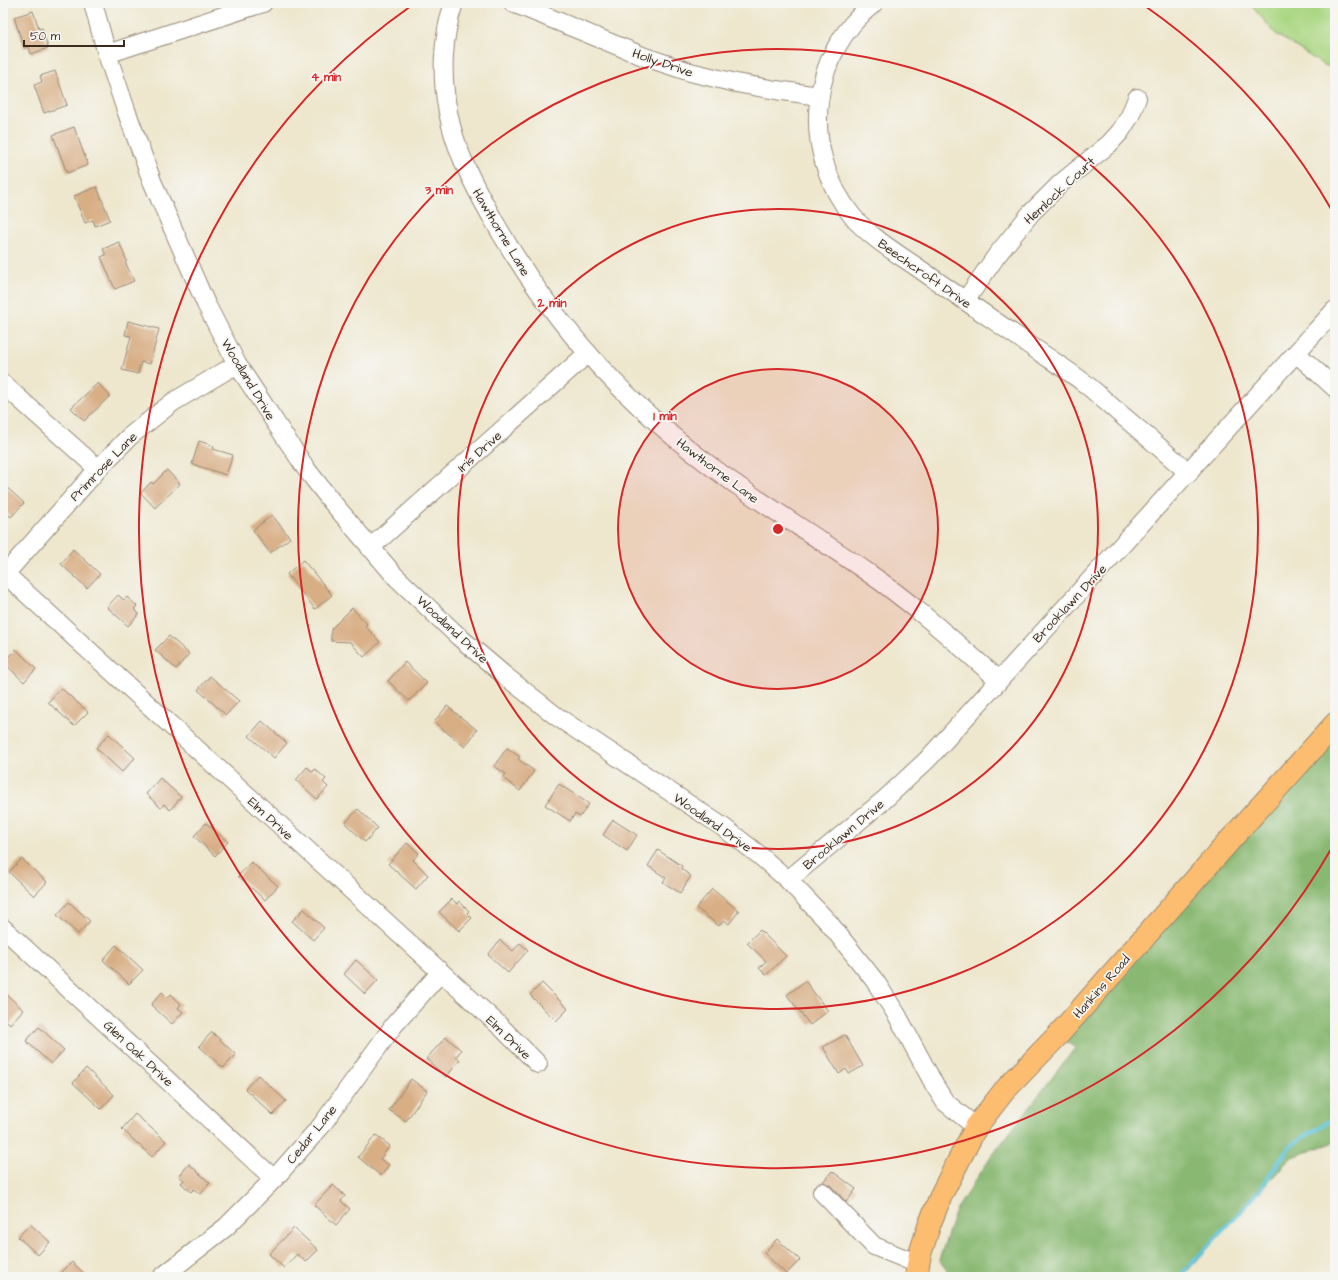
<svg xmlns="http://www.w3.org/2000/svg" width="1338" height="1280" font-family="'Architects Daughter',sans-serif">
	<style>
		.green { fill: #abd783; stroke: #738050 }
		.forest { fill: #88b871; stroke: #627148 }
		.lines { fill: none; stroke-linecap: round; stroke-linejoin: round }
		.stream { stroke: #61c5df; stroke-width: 4 }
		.building { fill: #d8ae85 }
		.minor-casing { stroke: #948876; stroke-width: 20 }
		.major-casing { stroke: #948876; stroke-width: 24 }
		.minor { stroke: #fff; stroke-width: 18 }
		.major { stroke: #fcbd6f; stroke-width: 22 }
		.ring { fill: none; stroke: #d62828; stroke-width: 2 }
		.labels { text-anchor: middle; stroke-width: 3.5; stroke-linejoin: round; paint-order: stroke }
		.street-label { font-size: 13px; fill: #3b2a1e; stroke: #f6f6f2 }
		.centre { fill: #d62828; stroke: #f6f6f2; stroke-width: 2 }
		.ring-label { font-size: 12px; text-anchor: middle; font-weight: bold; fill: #d62828; stroke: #f6f6f2; stroke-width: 3.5; stroke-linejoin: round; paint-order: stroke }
	</style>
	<rect width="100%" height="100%" fill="#f6f6f2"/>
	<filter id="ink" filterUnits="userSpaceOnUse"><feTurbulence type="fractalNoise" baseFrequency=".025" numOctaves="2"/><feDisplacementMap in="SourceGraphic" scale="8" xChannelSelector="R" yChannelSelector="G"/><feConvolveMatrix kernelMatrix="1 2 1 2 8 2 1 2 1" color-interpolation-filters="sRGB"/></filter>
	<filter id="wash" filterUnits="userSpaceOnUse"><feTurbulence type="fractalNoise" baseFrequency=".012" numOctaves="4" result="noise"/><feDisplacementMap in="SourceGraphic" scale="16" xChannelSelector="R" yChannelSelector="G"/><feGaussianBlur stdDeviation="0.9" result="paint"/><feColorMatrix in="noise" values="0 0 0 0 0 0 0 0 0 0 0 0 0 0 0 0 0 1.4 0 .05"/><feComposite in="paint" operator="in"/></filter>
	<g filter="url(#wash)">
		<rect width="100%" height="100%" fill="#eee7ce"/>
		<path class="green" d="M1249,3H1335V69L1322,64L1276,34Z"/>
		<path class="forest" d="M1335,724V1142L1290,1158L1182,1277H952L939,1260L956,1210L991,1157L1075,1048L1058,1034Z"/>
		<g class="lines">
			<path class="stream" d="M1179,1277L1256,1195L1290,1146L1335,1117"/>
		</g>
		<g id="blocks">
			<path class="building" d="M33,11L39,29L42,28L48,48L31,54L29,47L24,48L14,17Z
				M55,71L67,105L44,113L34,85L42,82L40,76Z
				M74,127L88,165L67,173L53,135Z
				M97,187L110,220L95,226L93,220L85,223L74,196Z
				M119,242L127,261L125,262L134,281L115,289L101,257L106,255L103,249Z
				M128,321L159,329L150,364L141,362L138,374L122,370L131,336L125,335Z
				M98,383L110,396L84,421L71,408Z
				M199,441L214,446L213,449L233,455L226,475L192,464Z
				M167,470L180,484L155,508L141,493L151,482L153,484Z
				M3,484L24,503L11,517L3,510Z
				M272,515L290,538L270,553L253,530Z
				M73,549L100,574L87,588L61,564Z
				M303,560L332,595L315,609L287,574Z
				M118,595L124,600L127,597L137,606L134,609L139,614L128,626L107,607Z
				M352,608L367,624L365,626L380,642L364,657L350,642L331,641V629Z
				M169,636L189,654L176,669L155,650Z
				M16,649L36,669L24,682L3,662Z
				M405,662L427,683L409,701L388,681Z
				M210,676L239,701L226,715L198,690Z
				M61,688L88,712L74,726L48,702Z
				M447,706L477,730L465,747L434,722Z
				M262,721L287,743L274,758L249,736Z
				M109,734L135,758L122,772L96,748Z
				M507,748L520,757L518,759L534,771L520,791L503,778L506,774L494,766Z
				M307,767L313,772L315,769L326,779L323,782L328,787L317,799L296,780Z
				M160,778L181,797L170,810L164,804L161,808L146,794Z
				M559,784L589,804L580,817L575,814L570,821L545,805Z
				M358,809L378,828L365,842L345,823Z
				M613,820L637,835L627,851L603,835Z
				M206,823L228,842L215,856L194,836Z
				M407,843L419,853L413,860L428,875L416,889L388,864Z
				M658,850L682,866L681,869L691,876L680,893L663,882L666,878L648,866Z
				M22,859L47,882L34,896L9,872Z
				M251,862L278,886L265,900L238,876Z
				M712,889L739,911L729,924L724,920L719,926L696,908Z
				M452,899L457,904L459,901L469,911L467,913L472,918L459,931L439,912Z
				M69,902L90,921L78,934L57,915Z
				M304,909L324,928L313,940L292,921Z
				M760,930L786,956L766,975L759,968L766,961L747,943Z
				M500,940L513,951L520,943L528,950L508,973L488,955Z
				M116,945L143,970L129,984L103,960Z
				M356,960L378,980L365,994L344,974Z
				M805,981L828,1011L810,1025L787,995Z
				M542,983L568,1009L556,1021L530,995Z
				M3,991L23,1010L10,1024L3,1017Z
				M162,992L168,998L171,994L181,1004L178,1008L183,1012L172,1024L151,1005Z
				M39,1027L64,1050L51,1064L26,1041Z
				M212,1032L236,1055L223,1068L199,1046Z
				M845,1035L863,1066L849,1074L846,1069L839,1074L823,1047Z
				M446,1037L461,1050L456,1057L460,1060L446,1077L426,1059Z
				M86,1068L114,1095L101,1109L73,1083Z
				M258,1075L286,1101L273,1115L245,1089Z
				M411,1079L427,1091L406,1121L389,1110Z
				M135,1114L166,1141L152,1157L122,1129Z
				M376,1135L390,1146L380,1159L389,1165L381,1176L358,1157Z
				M189,1164L210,1183L200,1194L194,1189L191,1192L181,1183L184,1180L179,1176Z
				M832,1171L856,1189L846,1202L830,1185L823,1182Z
				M333,1185L345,1196L341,1201L350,1209L336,1225L314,1205Z
				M30,1224L50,1242L38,1255L18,1237Z
				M294,1228L318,1250L306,1262L297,1254L284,1268L269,1254Z
				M777,1239L800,1260L786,1274L764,1253Z
				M72,1262L88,1277H57Z"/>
		</g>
	</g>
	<g filter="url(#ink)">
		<use href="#blocks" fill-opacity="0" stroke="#948876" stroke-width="1"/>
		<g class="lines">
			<g class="minor-casing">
				<path id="minor" d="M93,3L107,54L126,110L152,181L206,304L237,364L277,425L307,470L332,502L395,576L458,636L504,675L556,716L723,827L758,854L788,880L829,923L875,981L897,1015L935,1086L945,1102L976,1127
					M454,3C442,37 441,77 448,112C455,149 472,182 490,214C534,293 592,366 660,425C725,483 800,525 870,574C916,606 957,644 999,680
					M513,3L645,57L690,72L736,83L776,90L819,96
					M874,3C843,28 823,63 819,102C814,143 827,185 853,217C872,239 900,255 924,272C959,297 995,321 1031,346C1048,358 1066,369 1083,382C1095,391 1106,402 1118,412C1142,432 1165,452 1189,473
					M107,54L263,3
					M965,301L997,255L1031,213L1061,183L1109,144L1120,132L1130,116L1137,98
					M1296,353L1335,388
					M3,384L98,469
					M370,548L588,353
					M3,572L501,1027L538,1064
					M5,574L98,469L129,437L173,402L237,364
					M788,880L884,800L927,760L1335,310
					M3,928L274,1179
					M822,1192L874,1246L918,1264
					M162,1277L226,1227L274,1179L321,1126L394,1025L440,973"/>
			</g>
			<g class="major-casing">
				<path id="major" d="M916,1277L920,1254L930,1223L942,1193L976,1127L1004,1091L1059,1034L1232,838L1335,724"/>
			</g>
			<use href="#minor" class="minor"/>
			<use href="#major" class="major"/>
		</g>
	</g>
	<circle cx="778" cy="529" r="160" fill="#d62828" fill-opacity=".12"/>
	<g class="ring">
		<circle cx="778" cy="529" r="160"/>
		<circle cx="778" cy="529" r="320"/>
		<circle cx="778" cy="529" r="480"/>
		<path d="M1334 844A639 639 0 1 1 411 6M1145 6A639 639 0 0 1 1334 214"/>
	</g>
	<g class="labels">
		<g class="street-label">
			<text transform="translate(663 62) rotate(19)" y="5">Holly Drive</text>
			<text transform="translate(1059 190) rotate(-43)" y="5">Hemlock Court</text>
			<text transform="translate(502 232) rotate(59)" y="5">Hawthorne Lane</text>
			<text transform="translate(925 273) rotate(35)" y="5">Beechcroft Drive</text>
			<text transform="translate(249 379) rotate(59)" y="5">Woodland Drive</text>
			<text transform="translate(479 451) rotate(-42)" y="5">Iris Drive</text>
			<text transform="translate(103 466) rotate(-46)" y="5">Primrose Lane</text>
			<text transform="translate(718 470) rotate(37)" y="5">Hawthorne Lane</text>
			<text transform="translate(1069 603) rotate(-47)" y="5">Brooklawn Drive</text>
			<text transform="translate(453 629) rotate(43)" y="5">Woodland Drive</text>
			<text transform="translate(271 818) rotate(43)" y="5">Elm Drive</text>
			<text transform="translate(713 822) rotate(35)" y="5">Woodland Drive</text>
			<text transform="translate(843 834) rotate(-40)" y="5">Brooklawn Drive</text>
			<text transform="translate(1101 986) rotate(-49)" y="5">Hankins Road</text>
			<text transform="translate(509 1037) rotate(44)" y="5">Elm Drive</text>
			<text transform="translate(139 1053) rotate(43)" y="5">Glen Oak Drive</text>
			<text transform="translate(311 1134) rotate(-51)" y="5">Cedar Lane</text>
		</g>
	</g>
	<circle cx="778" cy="529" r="6" class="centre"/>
	<g class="ring-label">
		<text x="326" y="81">4 min</text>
		<text x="439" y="194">3 min</text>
		<text x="552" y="307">2 min</text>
		<text x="665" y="420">1 min</text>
	</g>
	<rect width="1338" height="1280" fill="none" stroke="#f6f6f2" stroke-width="16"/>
	<path d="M24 40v6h100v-6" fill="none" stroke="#3b2a1e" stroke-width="2"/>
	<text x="30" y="40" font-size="12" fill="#3b2a1e" stroke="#f6f6f2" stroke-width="3" paint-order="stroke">50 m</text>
</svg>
